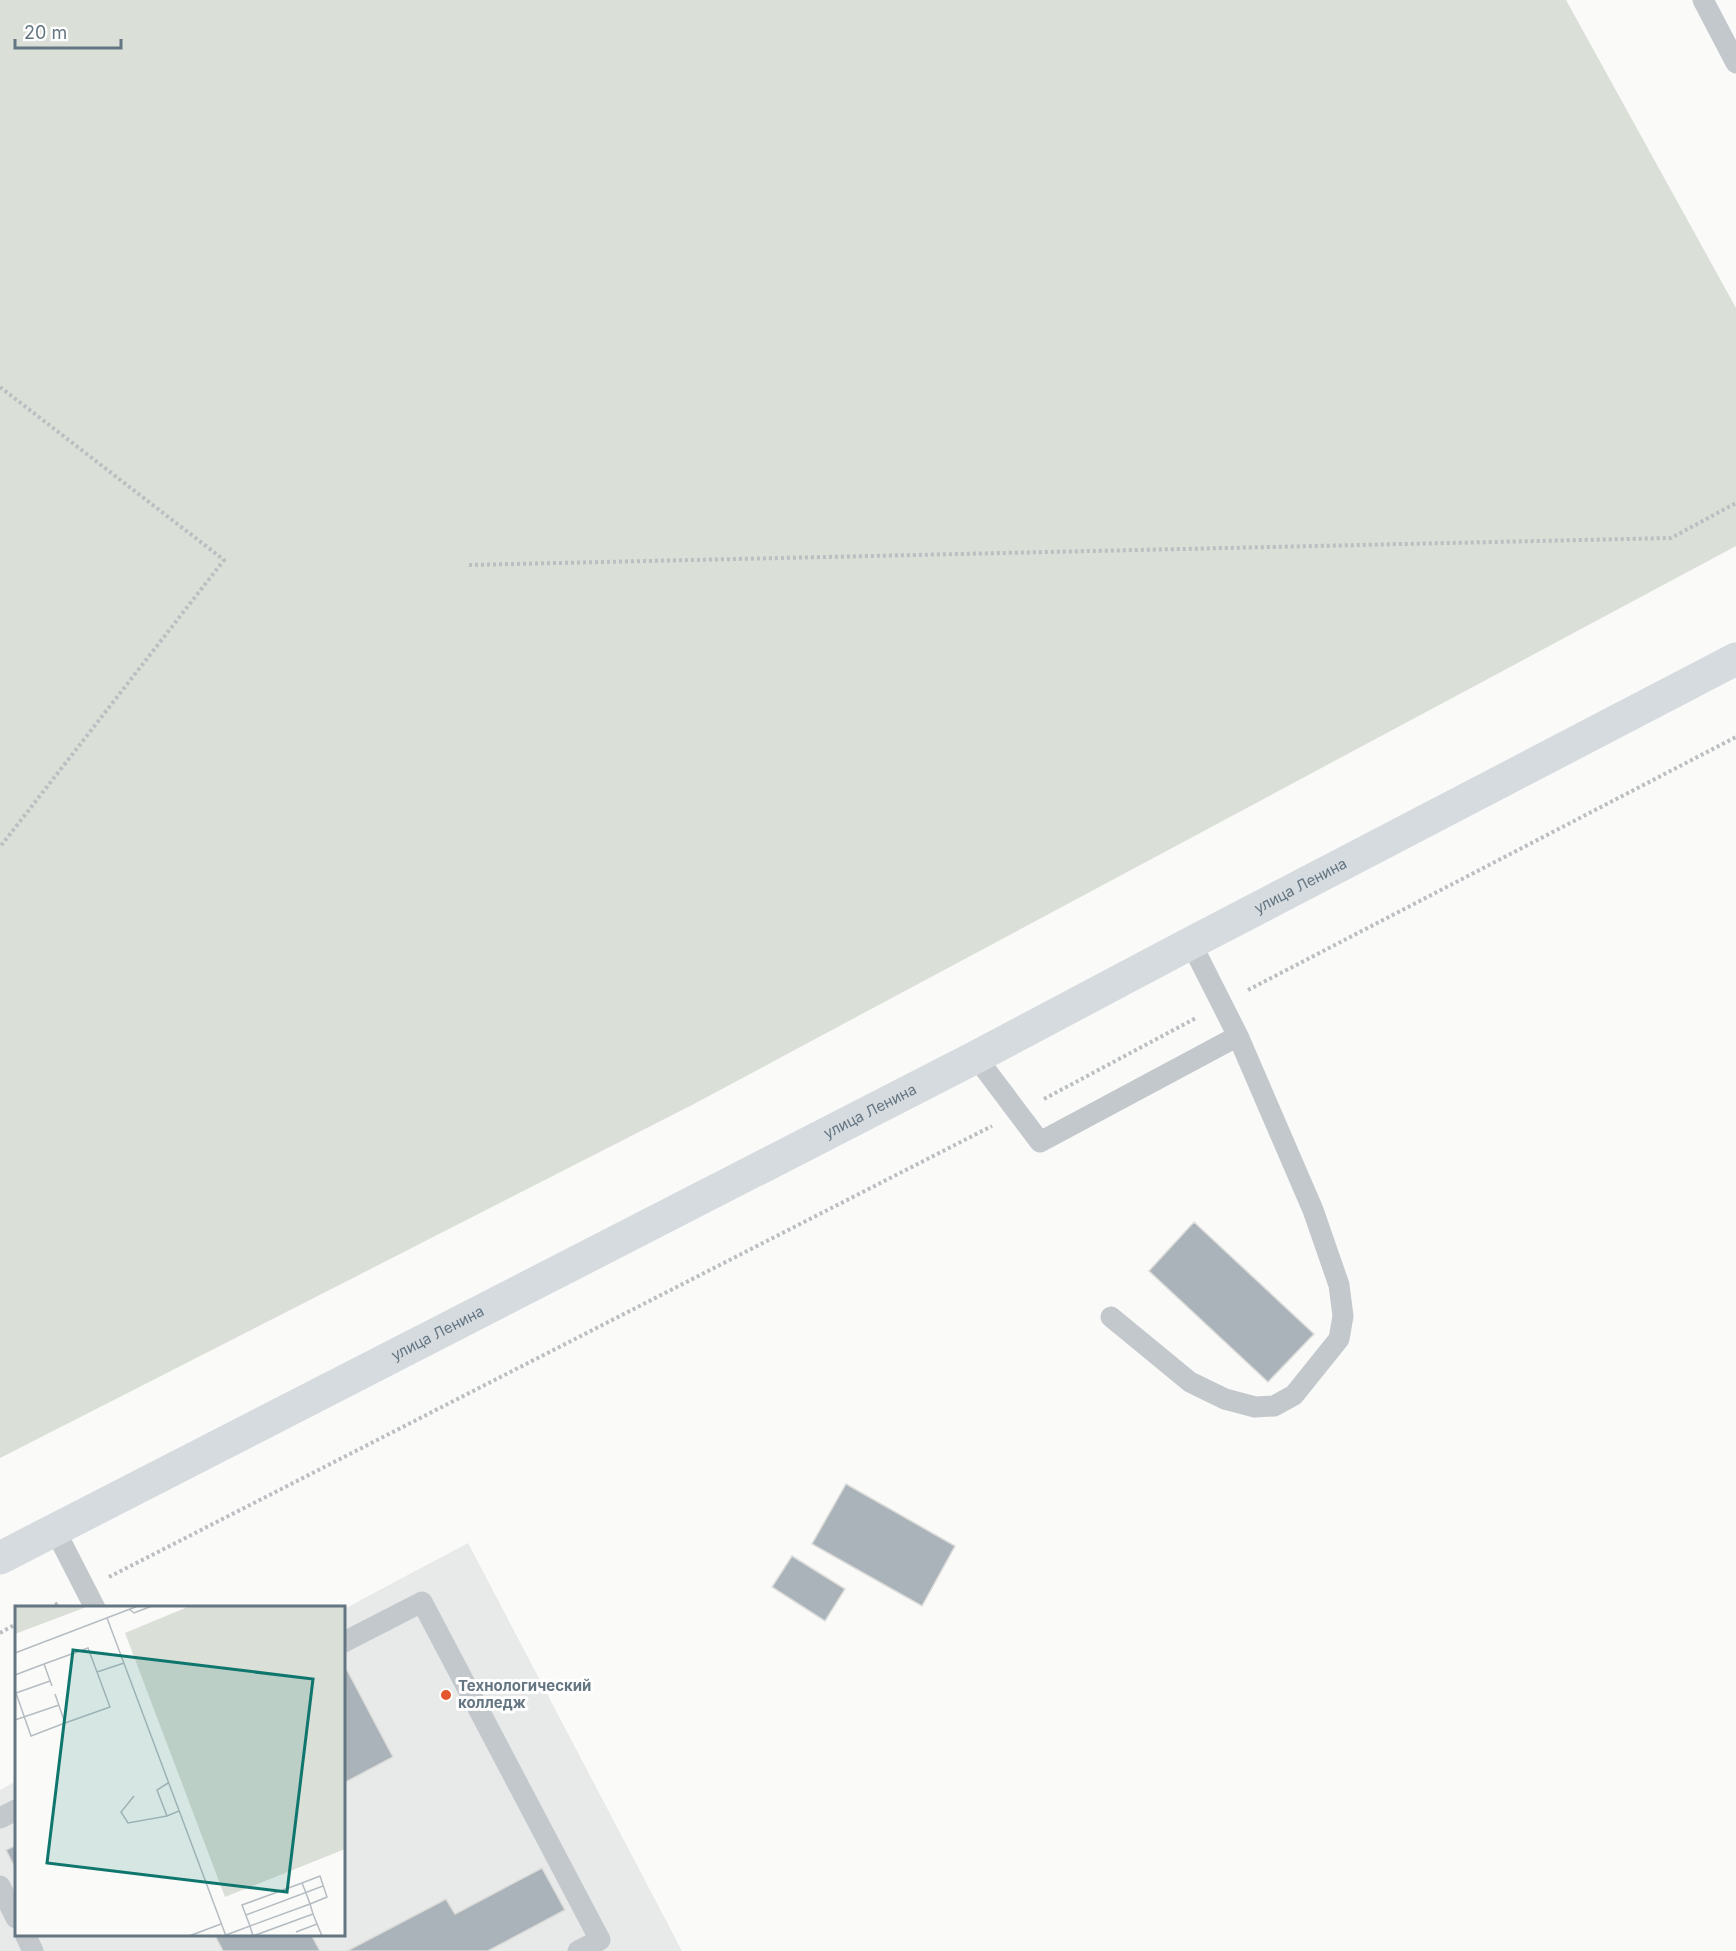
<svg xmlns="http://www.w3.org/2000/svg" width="1736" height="1951" font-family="Inter,sans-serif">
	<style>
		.built { fill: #e8e9e9 }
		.green { fill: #dadfd7 }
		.building { fill: #aab3b9; stroke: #dcdcda; stroke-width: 1.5 }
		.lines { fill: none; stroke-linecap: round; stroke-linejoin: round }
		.path { stroke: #bbbfc2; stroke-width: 4; stroke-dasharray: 3 3; stroke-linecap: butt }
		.lane { stroke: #c3c8cc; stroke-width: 21 }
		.secondary { stroke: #d6dbdf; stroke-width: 33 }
		.poi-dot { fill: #e4572e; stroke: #fff; stroke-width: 2 }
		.labels { text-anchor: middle; stroke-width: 6; stroke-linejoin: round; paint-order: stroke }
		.street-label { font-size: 15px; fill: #657683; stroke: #fff }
		.poi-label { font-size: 15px; font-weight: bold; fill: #657683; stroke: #fff; text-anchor: start }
		.inset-road { fill: none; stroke: #b5bdc2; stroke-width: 1.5 }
		.view { fill: #0f766e; fill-opacity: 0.15; stroke: #0f766e; stroke-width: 3 }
		.inset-edge { fill: none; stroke: #657683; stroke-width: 3 }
	</style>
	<rect width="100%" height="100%" fill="#fafaf8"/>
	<path class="built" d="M468,1543L682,1951H0V1790L16,1781V1934H344V1609Z"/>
	<path class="green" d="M0,0H1566L1736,308V546L690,1106L0,1458Z"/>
	<path class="building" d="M1194,1222L1314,1334L1268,1382L1149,1271Z
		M846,1484L955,1546L922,1606L812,1544Z
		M792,1556L845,1589L825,1621L772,1587Z
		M347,1670L393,1757L344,1783V1672Z
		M16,1845V1870L6,1850Z
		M542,1868L565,1910L488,1951H347L446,1899L455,1914Z
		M214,1934H311L320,1951H223Z"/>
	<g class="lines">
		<path class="path" d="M0,387L224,560L0,847
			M469,565L1671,538L1736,503
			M1248,990L1736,737
			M1044,1099L1196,1018
			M109,1577L992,1126
			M50,1608L60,1602
			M0,1633L16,1624"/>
		<path class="lane" d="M1703,0L1736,63
			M976,1057L1040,1142L1238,1036L1191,943
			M1111,1317L1190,1382L1225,1399L1255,1407L1274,1406L1294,1395L1339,1339L1343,1316L1339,1285L1313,1210L1238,1036
			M55,1530L95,1608
			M344,1642L422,1602L600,1940L578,1951
			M0,1818L16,1810
			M0,1886L16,1918
			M25,1934L33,1951"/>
		<path class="secondary" id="s1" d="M0,1558L976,1057L1191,943L1736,659"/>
	</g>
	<circle class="poi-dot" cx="446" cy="1695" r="6"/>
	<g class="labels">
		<g class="street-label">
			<text dy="5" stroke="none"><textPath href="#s1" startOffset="1464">улица Ленина</textPath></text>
			<text dy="5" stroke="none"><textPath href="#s1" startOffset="978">улица Ленина</textPath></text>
			<text dy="5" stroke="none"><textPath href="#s1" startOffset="492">улица Ленина</textPath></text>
		</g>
		<g class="poi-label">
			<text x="458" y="1691">Технологический<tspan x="458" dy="17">колледж</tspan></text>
		</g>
	</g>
	<g transform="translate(15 1606)">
		<rect width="330" height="330" fill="#fafaf8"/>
		<path d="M0,0H74L0,28ZM175,0H330V243L210,291L110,27Z" fill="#dadfd7"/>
		<path class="inset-road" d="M114,3L119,7L137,0M92,12L211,330M0,47L123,0M0,69L29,58M35,75L1,87L16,130L50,117M37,80L29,58L73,42L82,66M40,88L50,117L95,101L82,66L109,57M0,114L44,99M153,177L142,184L152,210L164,205M119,190L106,206L113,217L152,210M287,277L305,270L312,291L295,298L235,320L227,299L287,277L291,287L295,298L298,308M231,309L308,280M281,326L302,318M211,329L235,320L238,330L298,308L307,330M174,330L206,318"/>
		<path class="view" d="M58,44L298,73L272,286L32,257Z"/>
		<rect width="330" height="330" class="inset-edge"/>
	</g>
	<path d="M15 39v9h106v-9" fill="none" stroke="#657683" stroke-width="3"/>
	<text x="24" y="39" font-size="18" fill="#657683" stroke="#ffffff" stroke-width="4.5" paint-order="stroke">20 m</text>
</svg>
